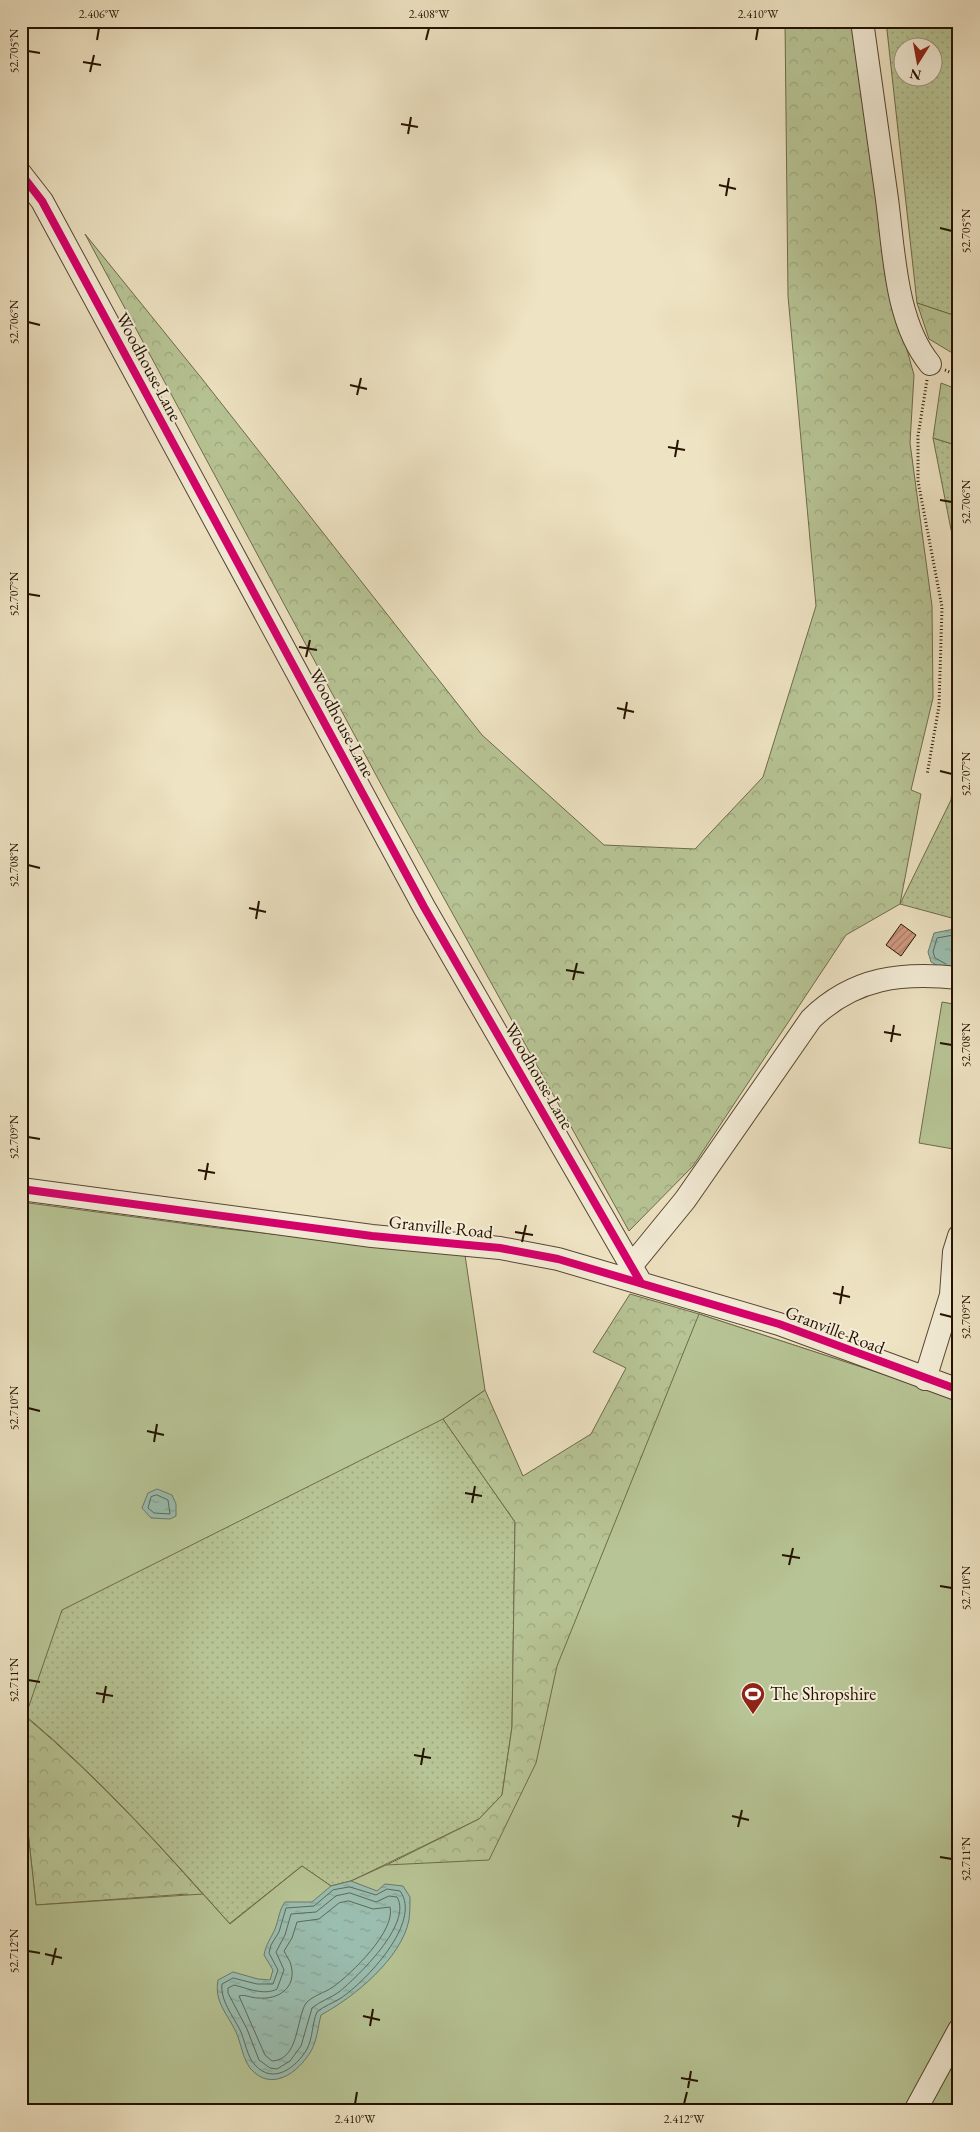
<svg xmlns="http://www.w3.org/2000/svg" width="980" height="2132" font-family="'EB Garamond',serif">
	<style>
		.grass { fill: url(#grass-dots); stroke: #6e6b4a; fill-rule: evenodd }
		.forest { fill: url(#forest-crowns); stroke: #6e6b4a }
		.pitch { fill: #b7c495; stroke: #6e6b4a }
		.water { fill: url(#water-ripples); stroke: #6b796a }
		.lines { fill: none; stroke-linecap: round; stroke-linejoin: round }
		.shore { stroke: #606858; stroke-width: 1 }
		.building { fill: url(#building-hatch); stroke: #251200 }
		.minor-casing { stroke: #574631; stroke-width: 24 }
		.path { stroke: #251200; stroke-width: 3; stroke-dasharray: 1 2.5; stroke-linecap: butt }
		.minor { stroke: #f4edd8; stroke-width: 22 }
		.cycleway-casing { stroke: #f4edd8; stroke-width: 11 }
		.cycleway { stroke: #d6006c; stroke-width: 8 }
		.ticks { fill: none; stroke: #251200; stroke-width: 2 }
		.labels { text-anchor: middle; stroke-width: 4; stroke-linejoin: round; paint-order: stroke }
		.street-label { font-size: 18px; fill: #251200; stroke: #f4edd8 }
		.poi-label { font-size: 18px; fill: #251200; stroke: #f4edd8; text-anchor: start }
		.neatline { fill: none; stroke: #251200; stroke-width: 2 }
		.ticks-label { font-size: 12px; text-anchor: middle; fill: #251200 }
	</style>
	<defs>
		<pattern id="grass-dots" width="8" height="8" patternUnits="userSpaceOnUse" patternTransform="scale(1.25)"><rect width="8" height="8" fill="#b7c495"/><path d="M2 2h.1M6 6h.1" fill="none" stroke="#9da77f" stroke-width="1.8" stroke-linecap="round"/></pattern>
		<pattern id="forest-crowns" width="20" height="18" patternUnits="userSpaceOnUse" patternTransform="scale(1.25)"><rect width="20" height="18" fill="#b7c495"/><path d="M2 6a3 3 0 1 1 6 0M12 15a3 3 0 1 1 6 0" fill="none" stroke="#9da77f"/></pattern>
		<pattern id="water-ripples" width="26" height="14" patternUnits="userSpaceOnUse" patternTransform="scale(1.25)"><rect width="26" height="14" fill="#9abeb0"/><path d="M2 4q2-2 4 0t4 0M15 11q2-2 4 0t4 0" fill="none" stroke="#85a296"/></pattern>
		<pattern id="building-hatch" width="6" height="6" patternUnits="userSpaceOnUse" patternTransform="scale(1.25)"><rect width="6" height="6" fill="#d29a82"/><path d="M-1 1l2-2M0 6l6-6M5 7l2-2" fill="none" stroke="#aa7c68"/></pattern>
	</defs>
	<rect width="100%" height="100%" fill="#eee3c3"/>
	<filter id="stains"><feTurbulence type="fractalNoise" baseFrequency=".004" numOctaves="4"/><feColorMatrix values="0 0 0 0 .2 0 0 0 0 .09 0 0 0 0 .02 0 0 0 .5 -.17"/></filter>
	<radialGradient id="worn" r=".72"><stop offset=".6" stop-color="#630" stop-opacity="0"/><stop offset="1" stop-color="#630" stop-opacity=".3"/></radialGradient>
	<path class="grass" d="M886,21H959V317L917,303ZM902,48H932V78H902Z
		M933,438L959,446V570Z
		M959,724V920L900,904L951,800Z
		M21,1277L485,1390L443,1419L515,1522L512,1727L502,1795L479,1819L351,1881L331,1886L302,1866L230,1924C166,1852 101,1779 27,1717L21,1729Z"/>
	<path class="forest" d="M785,21H856L899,321L914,375L910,443L932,606L933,698L911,790L921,794L900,904L846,935L693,1166L629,1231L390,801L85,234L203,380L482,735L604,845L695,849L763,777L816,606L788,296Z
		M917,303L959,317V357L929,339Z
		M941,383L959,390V446L933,438Z
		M630,1294L699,1314L959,1399L441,2111L187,1894L36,1905L21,1768V1729L26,1717C100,1779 166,1852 229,1924L302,1866L312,1902L479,1819L502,1795L512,1727L515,1522L443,1419L485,1390L523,1476L591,1434L626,1368L593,1352Z"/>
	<path class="pitch" d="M942,1002L959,1005V1150L919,1143Z
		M21,1202L218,1228L465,1255L485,1390L443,1419L62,1610L21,1729Z
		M699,1314L959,1399V2088L947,2111H21V1768L36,1905L203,1894L230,1924L302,1866L331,1886L351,1881L386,1865L489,1860L536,1763L557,1666Z"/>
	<path class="water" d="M954,929L959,930V973L947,971L931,962L928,952L934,933Z
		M157,1489L172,1495L176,1504V1516L170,1519L151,1518L142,1508L148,1493Z
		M351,1881L377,1891L385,1884L403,1886L410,1897C410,1904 410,1912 409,1920C401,1959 354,1997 321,2015C318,2026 317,2041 311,2051C298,2073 271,2093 250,2068C243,2059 241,2043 236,2032C227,2013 214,2002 218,1980L233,1972L258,1979L270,1980L273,1970L264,1955C266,1944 271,1938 275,1929C279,1919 279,1910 285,1902H312L331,1886Z"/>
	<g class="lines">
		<path class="shore" d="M946,964L935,958L933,952L937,938L959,934
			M157,1495L168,1500L170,1514L154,1513L148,1508L151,1497Z
			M350,1887L376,1895L387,1889L400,1891C423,1922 365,1982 341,1998C333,2003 324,2006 317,2012C312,2023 313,2038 307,2049C296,2068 273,2085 255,2065C247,2057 245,2040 240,2030C233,2016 220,2000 222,1984L233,1978L257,1984H273L278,1970L269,1953L271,1945L279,1932L286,1908L314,1906L333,1890Z
			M350,1893L376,1902L389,1896L397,1897C413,1924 357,1977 339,1992C331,1998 320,2001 312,2008L301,2046L290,2061L277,2069L270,2068L259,2060L247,2029L228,1993V1988L234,1985C247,1988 264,1996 277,1989L284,1970L276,1952L285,1935L291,1914L316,1912L336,1896Z
			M349,1901L373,1909L390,1907C396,1931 351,1974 333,1987C324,1993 314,1995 306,2003C296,2019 299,2060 272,2061L265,2055L239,1996C245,1994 251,1998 258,1998C278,2000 297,1988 291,1965C290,1960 286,1956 284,1951L292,1938L297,1922L319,1919L339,1903Z"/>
	</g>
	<path class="building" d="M901,924L916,935L901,956L886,945Z"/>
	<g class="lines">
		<g class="minor-casing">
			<path id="minor" d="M862,21C870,78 878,135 886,192C894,246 894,320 930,364
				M21,174L42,201L424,907L641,1283
				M21,1189L372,1236L500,1248L558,1259L779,1324L959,1390
				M631,1266L685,1200L811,1019C854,977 902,972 959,978
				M925,1379L951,1295L954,1252L959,1236
				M915,2111L959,2030"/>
		</g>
		<path class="path" d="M945,370L959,376
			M927,380L918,436V481L942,607L939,706L927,775"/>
		<use href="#minor" class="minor"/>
		<g class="cycleway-casing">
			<path id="cycleway" d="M21,174L42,201L424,907L641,1283
				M21,1189L372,1236L500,1248L558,1259L779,1324L959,1390"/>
		</g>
		<use href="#cycleway" class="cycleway"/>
	</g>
	<path class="ticks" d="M97,40L99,28M426,40L429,28M756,40L758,28M28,51L40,53M83,62L101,65M90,72L94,55M401,124L418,127M408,134L411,117M719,185L736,189M726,196L729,178M940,228L952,231M28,322L40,325M350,385L367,389M357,395L361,378M668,447L685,450M675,457L678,440M940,500L952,502M28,594L40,596M299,647L317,650M306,657L310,640M617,708L634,712M624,719L627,702M940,771L952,774M28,865L40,868M249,908L266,912M256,919L259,901M566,970L584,973M573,980L577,963M884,1032L901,1035M891,1042L894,1025M940,1043L952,1045M28,1137L40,1139M198,1170L215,1173M205,1180L208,1163M515,1232L533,1235M522,1242L526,1225M833,1293L850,1297M840,1304L843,1286M940,1314L952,1317M28,1408L40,1411M147,1431L164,1435M154,1442L157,1424M465,1493L482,1496M472,1503L475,1486M782,1555L800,1558M789,1565L793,1548M940,1586L952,1588M28,1680L40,1682M96,1693L113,1696M103,1703L106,1686M414,1755L431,1758M421,1765L424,1748M732,1816L749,1820M738,1827L742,1810M940,1857L952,1859M28,1951L40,1953M45,1954L62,1958M52,1965L56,1948M363,2016L380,2020M370,2026L373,2009M681,2078L698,2081M688,2088L691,2071M355,2104L357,2092M684,2104L687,2092"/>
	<defs>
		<g id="stadium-pin" transform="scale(1.25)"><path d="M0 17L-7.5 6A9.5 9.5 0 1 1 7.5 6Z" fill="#8f2418" stroke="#f4edd8"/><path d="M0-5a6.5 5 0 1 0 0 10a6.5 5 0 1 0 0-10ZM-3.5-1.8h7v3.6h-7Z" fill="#fff"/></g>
	</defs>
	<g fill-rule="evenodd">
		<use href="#stadium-pin" x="753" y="1694"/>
	</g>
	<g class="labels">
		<g class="street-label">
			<text transform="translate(149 367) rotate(62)" y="6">Woodhouse Lane</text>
			<text transform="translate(342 723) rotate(62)" y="6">Woodhouse Lane</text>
			<text transform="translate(539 1076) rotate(60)" y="6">Woodhouse Lane</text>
			<text transform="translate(441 1227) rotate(6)" y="6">Granville Road</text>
			<text transform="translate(835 1330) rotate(21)" y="6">Granville Road</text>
		</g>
		<g class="poi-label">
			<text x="770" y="1700">The Shropshire</text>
		</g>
	</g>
	<rect width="980" height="2132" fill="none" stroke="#eee3c3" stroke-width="55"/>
	<g transform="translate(918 62) rotate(191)"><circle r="24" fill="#f4edd8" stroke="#a19582"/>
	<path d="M0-4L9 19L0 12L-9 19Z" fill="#8f2418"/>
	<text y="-8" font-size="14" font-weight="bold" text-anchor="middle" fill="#251200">N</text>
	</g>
	<rect x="28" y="28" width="924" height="2076" class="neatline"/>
	<g class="ticks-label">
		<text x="99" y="18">2.406°W</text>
		<text x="429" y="18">2.408°W</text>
		<text x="758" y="18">2.410°W</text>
		<text transform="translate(14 51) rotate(-90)" y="4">52.705°N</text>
		<text transform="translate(966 231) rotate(-90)" y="4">52.705°N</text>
		<text transform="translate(14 322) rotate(-90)" y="4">52.706°N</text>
		<text transform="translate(966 502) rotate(-90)" y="4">52.706°N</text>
		<text transform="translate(14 594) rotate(-90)" y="4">52.707°N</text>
		<text transform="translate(966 774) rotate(-90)" y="4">52.707°N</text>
		<text transform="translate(14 865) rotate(-90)" y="4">52.708°N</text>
		<text transform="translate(966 1045) rotate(-90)" y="4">52.708°N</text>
		<text transform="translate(14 1137) rotate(-90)" y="4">52.709°N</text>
		<text transform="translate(966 1317) rotate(-90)" y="4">52.709°N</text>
		<text transform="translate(14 1408) rotate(-90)" y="4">52.710°N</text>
		<text transform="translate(966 1588) rotate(-90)" y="4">52.710°N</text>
		<text transform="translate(14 1680) rotate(-90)" y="4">52.711°N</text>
		<text transform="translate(966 1859) rotate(-90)" y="4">52.711°N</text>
		<text transform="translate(14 1951) rotate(-90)" y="4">52.712°N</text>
		<text x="355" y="2123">2.410°W</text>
		<text x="684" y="2123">2.412°W</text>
	</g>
	<rect width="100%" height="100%" filter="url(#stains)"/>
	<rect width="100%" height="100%" fill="url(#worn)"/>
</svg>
